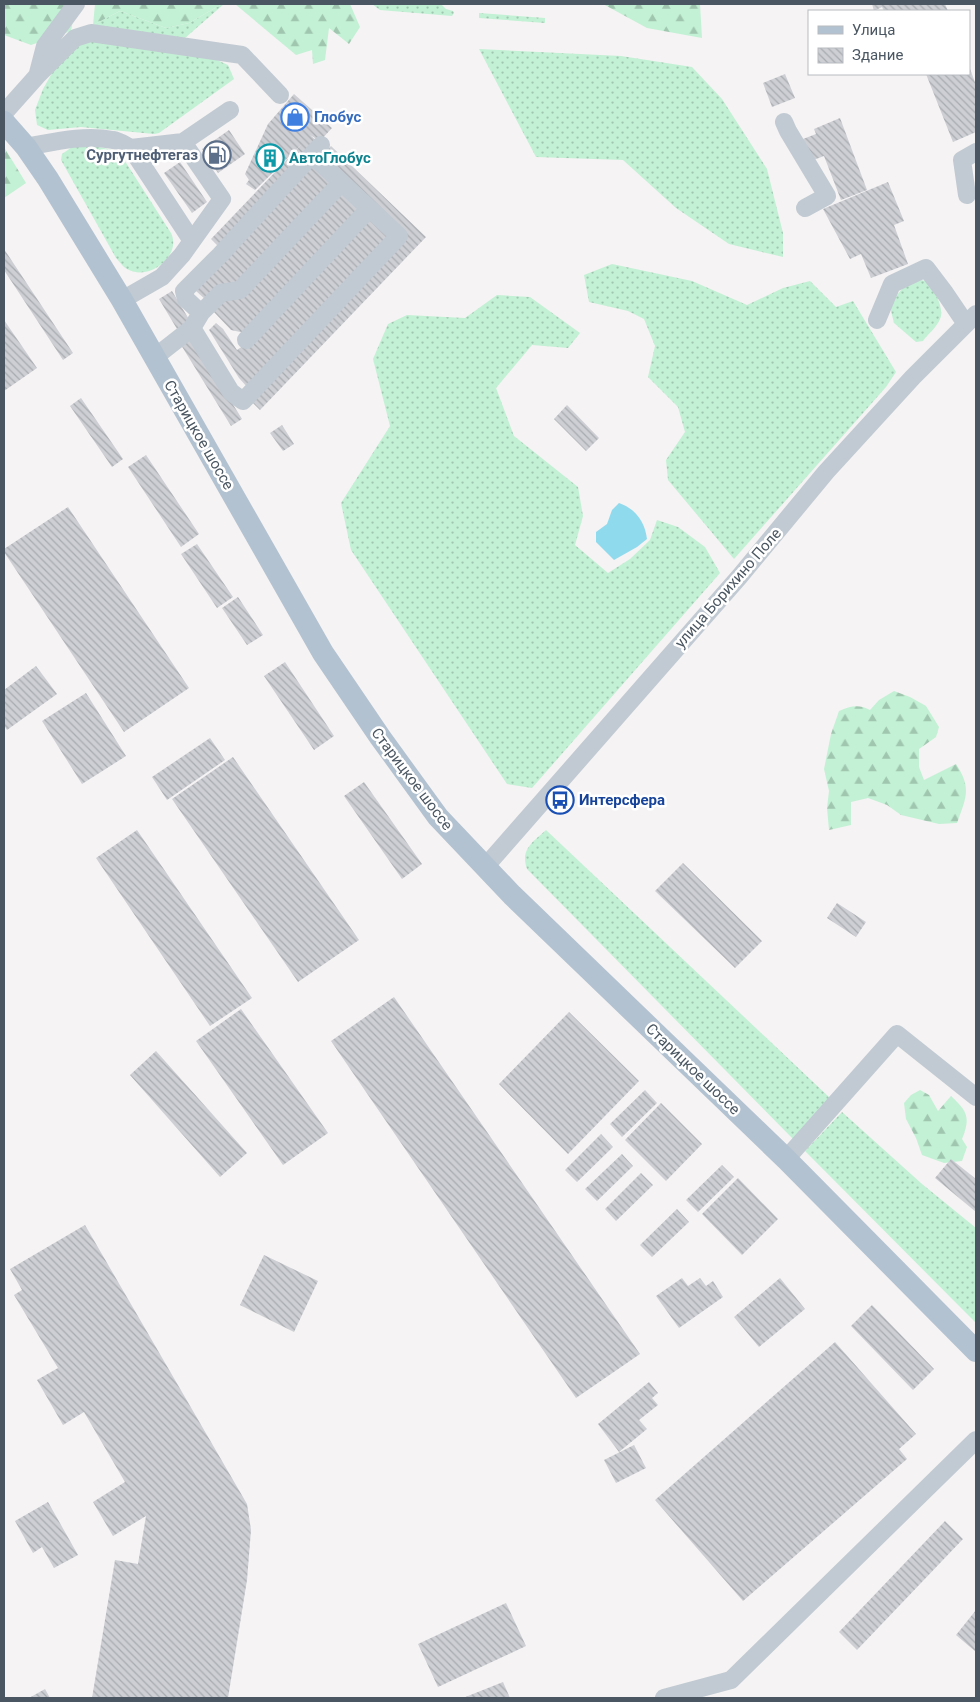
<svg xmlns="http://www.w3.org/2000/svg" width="980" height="1702" font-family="Roboto,sans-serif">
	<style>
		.grass { fill: url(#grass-dots) }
		.forest { fill: url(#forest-firs) }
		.water { fill: #90daee }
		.building { fill: url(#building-back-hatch) }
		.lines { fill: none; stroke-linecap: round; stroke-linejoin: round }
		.minor { stroke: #c1cad2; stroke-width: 18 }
		.major { stroke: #b3c2d1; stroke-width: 22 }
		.labels { text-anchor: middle; stroke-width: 5; stroke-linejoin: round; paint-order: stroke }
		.shop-label { font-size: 15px; font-weight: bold; fill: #366cbe; stroke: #fff; text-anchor: start }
		.service-label { font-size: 15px; font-weight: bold; fill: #4e5e75; stroke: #fff; text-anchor: end }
		.culture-label { font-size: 15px; font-weight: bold; fill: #0d838f; stroke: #fff; text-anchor: start }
		.street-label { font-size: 15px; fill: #4a5661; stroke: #fff }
		.transit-label { font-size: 15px; font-weight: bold; fill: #164399; stroke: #fff; text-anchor: start }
	</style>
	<defs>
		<pattern id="grass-dots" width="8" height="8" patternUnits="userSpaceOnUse" patternTransform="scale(1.25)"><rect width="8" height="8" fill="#c3f1d5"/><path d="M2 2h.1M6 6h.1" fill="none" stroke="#a0c6b0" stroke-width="1.8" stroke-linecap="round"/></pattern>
		<pattern id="forest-firs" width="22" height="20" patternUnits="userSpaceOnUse" patternTransform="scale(1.25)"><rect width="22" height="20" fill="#c3f1d5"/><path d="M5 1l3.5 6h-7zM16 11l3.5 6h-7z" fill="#a0c6b0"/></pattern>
		<pattern id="building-back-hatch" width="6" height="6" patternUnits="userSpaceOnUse" patternTransform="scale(1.25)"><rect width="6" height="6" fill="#cdcfd5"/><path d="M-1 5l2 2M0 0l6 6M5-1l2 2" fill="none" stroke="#a8abb0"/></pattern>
	</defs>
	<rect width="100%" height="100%" fill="#f5f3f3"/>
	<path class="grass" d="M222,4H224L185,38L93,25L120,11L166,28L189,23Z
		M372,4H441L446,9L453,11L454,13L452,16L380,10Z
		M479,13L545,18V23L479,18Z
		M91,38L208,56L228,65L234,79L159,133L154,134L81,127L48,130L37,125L35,110L43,89L56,66L75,44Z
		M479,49L621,56L692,67L722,99L767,169L783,233V257L729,244L676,208L623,160L536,157Z
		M75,145C91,146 108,146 121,155L171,233C182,255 150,282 127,269C123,267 120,262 116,258L61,160L62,154Z
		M612,264L692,281L747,305L783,288L810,281L836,307L853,301L896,372L886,387L734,559L668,480L666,460L685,432L678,407L648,377L655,346L644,319L628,311L589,302L584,275Z
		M921,280L930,282C934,291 945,309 940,319C937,327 928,334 923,341L916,342L894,323L890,307C898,293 904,282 921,280Z
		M497,295L530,297L580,333L568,348L532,345L496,388L514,436L578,487L583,516L575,545L608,573L630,559L650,540L657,520L678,527L705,547L720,573L532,788L507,784L351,550L341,503L390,426L373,359L388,324L407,315L465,318Z
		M546,830L830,1098L794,1140L527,869C520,849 533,842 546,830Z
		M842,1112L922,1184L976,1228V1323L805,1151Z"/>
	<path class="forest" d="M4,4H76L71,31L31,45L4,35Z
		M95,4H222L189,23L166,28L120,11L93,25Z
		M235,4H350L360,27L349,44L329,28L325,60L313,64L312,50L296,55Z
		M603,4H700L702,38L647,28Z
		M4,147L26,183L4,198Z
		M894,691L910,697L926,706L939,727L936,737L919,749V767L924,780L956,764C972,788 966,798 957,823L939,824L901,815L887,805L868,798L851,802V825L829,830L827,808L829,791L824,769L831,734L839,711C851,706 858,704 870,710L879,700Z
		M920,1090L929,1095L938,1111L951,1096C967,1111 971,1117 962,1139L967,1147L962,1161L944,1163L922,1155L916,1138L906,1119L904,1103L911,1095Z"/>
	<path class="water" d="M619,503C636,509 645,522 647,539L637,547L614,560L596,542V532L607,524L612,510Z"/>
	<path class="building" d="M872,4H945L948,11H884L882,7L874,11Z
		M969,66L976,85V132L953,142L926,74H969Z
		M785,74L795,98L772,107L763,83Z
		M294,94L332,128L320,141L310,135L318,142L218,246L211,239L302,144L255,190L246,184L249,180L245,174L268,124Z
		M840,118L867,190L841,200L824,156L811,161L803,139L816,134L814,129Z
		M229,130L245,154L218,173L202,149Z
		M331,146L426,237L260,410L251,401L407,237L321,156Z
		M180,162L207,202L192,213L164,173Z
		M314,165L333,184L239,283L206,300L196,291Z
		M888,182L904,221L894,225L908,264L871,278L861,254L850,259L823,209Z
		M343,191L362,209L245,333L231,330L213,311Z
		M372,218L390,235L248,388L239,378L209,330L216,323L223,329L237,350L247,343Z
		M4,249L73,353L63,360L4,270Z
		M172,291L190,321L177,329L159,299Z
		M4,320L37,368L4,391Z
		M192,338L242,419L231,426L181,345Z
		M81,398L123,459L112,467L70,406Z
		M567,405L599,438L586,451L554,419Z
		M282,425L294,444L283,451L270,433Z
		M146,455L199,534L181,547L128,467Z
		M68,507L189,688L124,732L4,552V549Z
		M197,544L233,597L217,608L181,554Z
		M238,597L263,635L247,645L222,608Z
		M285,662L334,736L314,750L264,676Z
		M36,666L57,694L7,730L4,725V690Z
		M86,693L126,756L82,784L42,721Z
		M210,738L225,760L167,800L152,777Z
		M233,757L359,940L298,982L172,799Z
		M364,782L422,864L402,879L344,796Z
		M137,830L252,998L210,1026L96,858Z
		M683,863L762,941L735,968L655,891Z
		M837,903L866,922L856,937L827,918Z
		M394,997L640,1354L576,1398L331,1041Z
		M241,1009L328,1133L283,1165L196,1041Z
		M569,1012L639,1081L568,1154L499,1084Z
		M156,1051L247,1153L220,1177L130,1075Z
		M645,1090L657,1103L622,1137L610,1124Z
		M661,1103L702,1144L666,1181L625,1140Z
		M601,1134L613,1147L577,1182L565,1170Z
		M622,1154L633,1166L597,1201L585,1189Z
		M951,1159L976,1179V1212L935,1178Z
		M722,1165L734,1177L698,1212L686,1200Z
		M641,1173L653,1185L616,1221L605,1209Z
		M738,1178L778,1219L742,1255L702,1214Z
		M677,1209L689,1222L652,1257L640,1245Z
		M85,1225L247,1504L251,1530L247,1580L228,1698H92L115,1560L138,1564L146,1516L113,1536L93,1502L125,1482L84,1412L63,1425L37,1380L58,1368L14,1295L22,1290L10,1269Z
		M264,1255L318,1281L294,1332L240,1305Z
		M682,1278L688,1286L700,1278L706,1286L713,1281L723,1297L679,1328L656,1296Z
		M780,1278L805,1309L759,1347L734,1317Z
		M872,1305L934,1369L913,1390L851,1326Z
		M835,1342L916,1434L899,1449L907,1459L743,1601L655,1500Z
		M649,1382L658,1393L652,1398L658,1405L639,1420L647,1429L619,1452L598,1424Z
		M634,1445L646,1468L616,1483L604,1460Z
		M48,1502L78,1555L54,1568L42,1547L33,1553L15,1521Z
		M945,1521L963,1539L857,1650L839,1632Z
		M506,1603L526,1646L438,1687L418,1644Z
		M976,1610V1652L956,1635Z
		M503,1682L510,1698H463Z
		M45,1689L50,1698H29Z"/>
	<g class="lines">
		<path class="minor" d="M38,73L45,46L76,4
			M4,113L37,76L75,38L91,33L242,55L280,95
			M784,122L788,131L827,196L805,208
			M183,142L230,110
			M26,147C54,142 84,134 113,140C119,141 125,145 131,148L192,241L182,255L162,277L122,300
			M131,148L183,142L222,199L192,241
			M967,195L962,160L976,152
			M201,313L186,299L184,291L220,255L321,145
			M877,320L892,284L926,268L945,293L966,324
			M192,328L231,392L243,401L399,236L312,155
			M246,340L369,209
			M155,357L192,328L201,313L221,293L240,290L341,183
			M485,867L740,576L826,472L913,377L976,314
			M786,1159L897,1034L976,1097
			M664,1698L731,1680L976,1440"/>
		<path class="major" d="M4,122L26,147L48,179L122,300L323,653L380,737L438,817L512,895L786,1159L976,1351"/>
	</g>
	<defs>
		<g id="shop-ring" transform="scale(1.4375)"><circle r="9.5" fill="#fff" stroke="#3f7fe0" stroke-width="1.5"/><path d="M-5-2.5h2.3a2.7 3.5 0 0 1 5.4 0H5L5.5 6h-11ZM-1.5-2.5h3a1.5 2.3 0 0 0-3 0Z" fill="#3f7fe0"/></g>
		<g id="fuel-ring" transform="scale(1.4375)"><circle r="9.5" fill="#fff" stroke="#5c6f8a" stroke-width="1.5"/><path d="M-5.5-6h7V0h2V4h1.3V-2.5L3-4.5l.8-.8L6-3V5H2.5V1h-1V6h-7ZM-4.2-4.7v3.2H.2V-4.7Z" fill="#5c6f8a"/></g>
		<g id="building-ring" transform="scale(1.4375)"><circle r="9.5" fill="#fff" stroke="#0f9aa8" stroke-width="1.5"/><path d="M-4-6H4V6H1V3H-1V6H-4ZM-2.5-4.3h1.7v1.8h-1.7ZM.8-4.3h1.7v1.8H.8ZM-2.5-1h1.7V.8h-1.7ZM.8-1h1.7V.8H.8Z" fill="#0f9aa8"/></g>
		<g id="bus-ring" transform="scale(1.4375)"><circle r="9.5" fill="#fff" stroke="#1a4fb4" stroke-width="1.5"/><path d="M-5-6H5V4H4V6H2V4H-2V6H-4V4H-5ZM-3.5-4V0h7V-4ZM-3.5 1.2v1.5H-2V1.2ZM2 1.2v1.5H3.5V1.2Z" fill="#1a4fb4"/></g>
	</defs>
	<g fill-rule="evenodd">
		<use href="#shop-ring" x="295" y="117"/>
		<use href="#fuel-ring" x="217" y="155"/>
		<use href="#building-ring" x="270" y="158"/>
		<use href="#bus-ring" x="560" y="800"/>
	</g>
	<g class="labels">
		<g class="shop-label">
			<text x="314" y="122">Глобус</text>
		</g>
		<g class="service-label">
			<text x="198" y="160">Сургутнефтегаз</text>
		</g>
		<g class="culture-label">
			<text x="289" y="163">АвтоГлобус</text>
		</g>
		<g class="street-label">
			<text transform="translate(199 435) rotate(60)" y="5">Старицкое шоссе</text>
			<text transform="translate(728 588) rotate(-49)" y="5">улица Борихино Поле</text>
			<text transform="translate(412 779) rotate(53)" y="5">Старицкое шоссе</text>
			<text transform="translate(693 1069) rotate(44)" y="5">Старицкое шоссе</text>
		</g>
		<g class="transit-label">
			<text x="579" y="805">Интерсфера</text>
		</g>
	</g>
	<rect width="980" height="1702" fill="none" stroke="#4a5661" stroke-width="10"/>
	<rect x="808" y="10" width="162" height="65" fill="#ffffff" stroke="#b7bbc0"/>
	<rect x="818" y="26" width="25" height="8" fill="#b3c2d1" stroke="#b7bbc0"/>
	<text x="852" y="35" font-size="15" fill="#4a5661">Улица</text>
	<rect x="818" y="48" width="25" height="15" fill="url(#building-back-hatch)" stroke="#b7bbc0"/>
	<text x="852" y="60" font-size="15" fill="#4a5661">Здание</text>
</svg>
